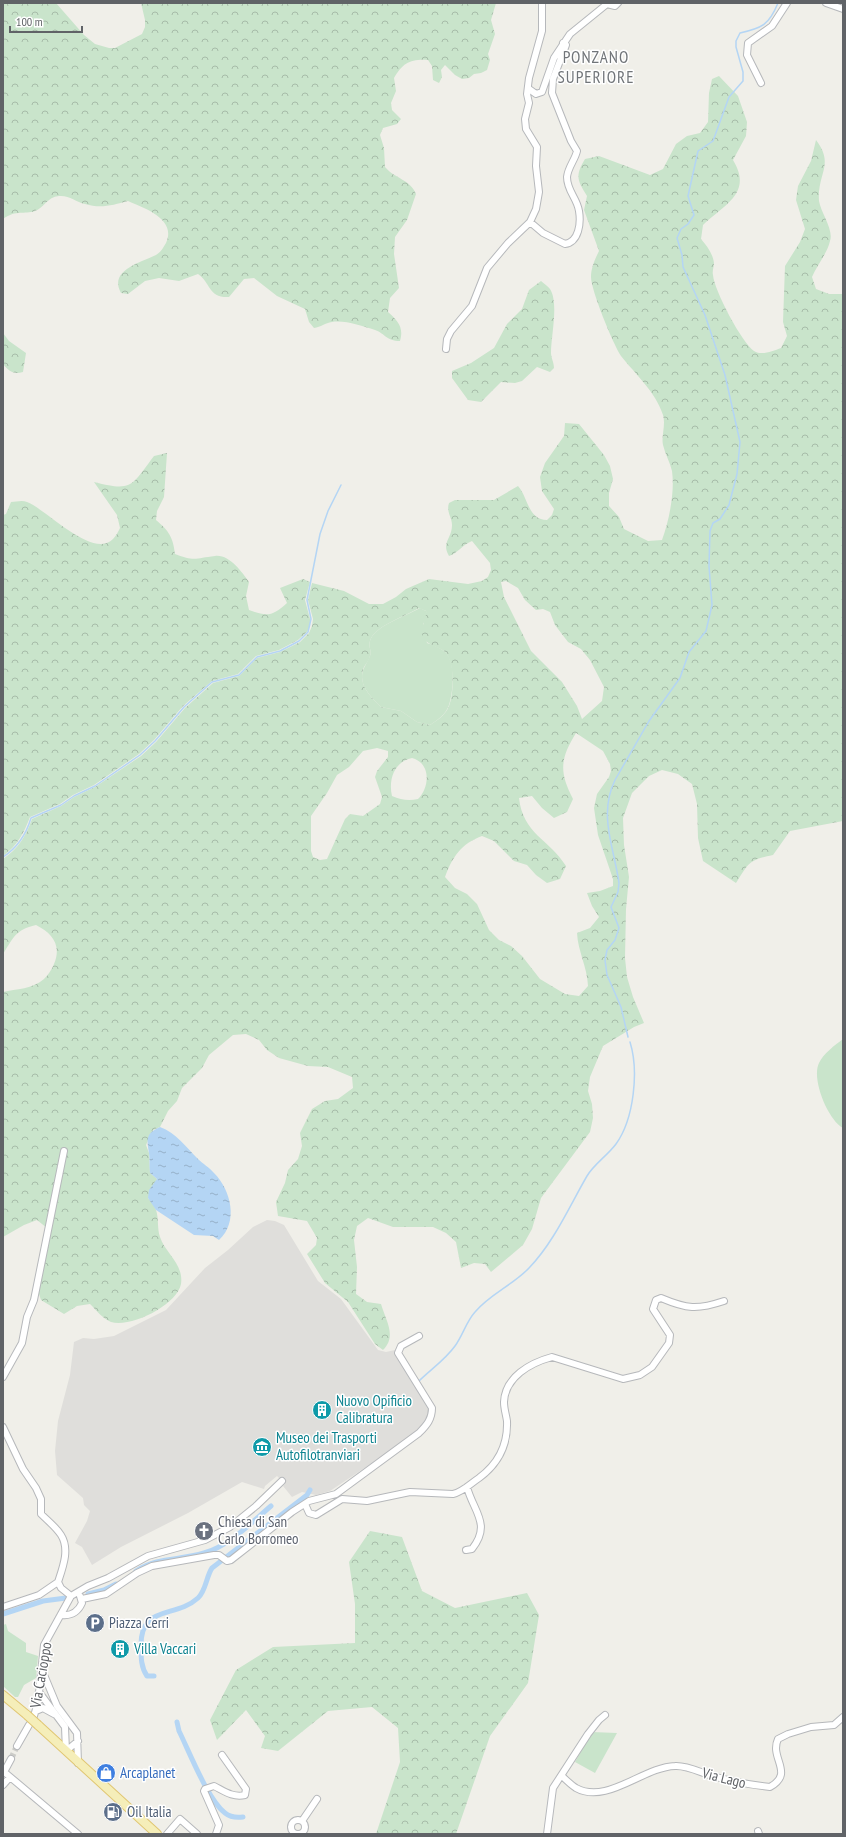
<svg xmlns="http://www.w3.org/2000/svg" width="846" height="1837" font-family="'PT Sans Narrow',sans-serif">
	<style>
		.industrial { fill: #dfdedb }
		.green { fill: #c9e4cb }
		.forest { fill: url(#forest-crowns); fill-rule: evenodd }
		.water { fill: url(#water-ripples) }
		.lines { fill: none; stroke-linecap: round; stroke-linejoin: round }
		.stream { stroke: #b4d5f4; stroke-width: 1.5 }
		.canal { stroke: #b4d5f4; stroke-width: 5 }
		.minor-tunnel { stroke: #ccccc8; stroke-width: 6; stroke-dasharray: 6 3; stroke-linecap: butt }
		.minor-casing { stroke: #b6b8bb; stroke-width: 8 }
		.major-casing { stroke: #e0c672; stroke-width: 10 }
		.minor { stroke: #fff; stroke-width: 6 }
		.major { stroke: #f5eeb9; stroke-width: 8 }
		.major-bridge-casing { stroke: #e0c672; stroke-width: 10; stroke-linecap: butt }
		.major-bridge { stroke: #f5eeb9; stroke-width: 8 }
		.labels { text-anchor: middle; stroke-width: 3; stroke-linejoin: round; paint-order: stroke }
		.culture-label { font-size: 15px; fill: #0d838f; stroke: #fff; text-anchor: start }
		.worship-label { font-size: 15px; fill: #5b616d; stroke: #fff; text-anchor: start }
		.service-label { font-size: 15px; fill: #4e5e75; stroke: #fff; text-anchor: start }
		.street-label { font-size: 15px; fill: #606367; stroke: #fff }
		.shop-label { font-size: 15px; fill: #366cbe; stroke: #fff; text-anchor: start }
		.quarter-label { font-size: 17px; letter-spacing: 1px; fill: #717579; stroke: #fff }
	</style>
	<defs>
		<pattern id="forest-crowns" width="20" height="18" patternUnits="userSpaceOnUse"><rect width="20" height="18" fill="#c9e4cb"/><path d="M2 6a3 3 0 1 1 6 0M12 15a3 3 0 1 1 6 0" fill="none" stroke="#a7bca9"/></pattern>
		<pattern id="water-ripples" width="26" height="14" patternUnits="userSpaceOnUse"><rect width="26" height="14" fill="#b4d5f4"/><path d="M2 4q2-2 4 0t4 0M15 11q2-2 4 0t4 0" fill="none" stroke="#96b0c9"/></pattern>
	</defs>
	<rect width="100%" height="100%" fill="#f0efe9"/>
	<path class="industrial" d="M267,1220L275,1221L284,1225L318,1281L341,1299L378,1350L386,1352L395,1350L396,1356L428,1402L429,1418L414,1435L330,1491L316,1495L302,1492L292,1497L283,1486L285,1484L277,1476L265,1486L264,1489L242,1482L188,1513L121,1547L92,1565L82,1547L75,1543L87,1521L90,1511L84,1505L83,1498L57,1475L55,1451L58,1421L70,1375L74,1342L83,1338L94,1339L114,1336L166,1310L205,1268L228,1250L253,1227Z"/>
	<path class="green" d="M420,608L426,611L427,618L423,624L427,643C434,645 441,648 446,653C456,664 453,692 449,705C446,714 438,720 430,725L417,722L401,711L381,707C370,696 357,684 364,668C366,664 368,660 370,656C372,651 368,646 370,641C374,626 406,616 420,608Z
		M843,1039V1128C828,1120 811,1079 819,1063C823,1054 835,1045 843,1039Z
		M6,1624L8,1631L26,1643V1652L38,1656L36,1678L24,1685L18,1697H15L3,1686V1625Z
		M592,1732L617,1733L595,1773L575,1762Z"/>
	<path class="forest" d="M3,3H56L84,35L95,44L109,48H115L142,34L145,27V20L141,3H496L491,20L495,34L488,54L490,60L487,70L481,73L474,74L469,78L462,79L455,75L445,65L441,70L442,77L439,83L433,80L432,66L428,60C410,59 403,63 394,78L396,91L391,103L392,110L401,119L397,124L383,128L380,135L384,148L385,167C395,179 410,179 416,194L407,220L395,237L394,254L399,288L390,298L388,312C398,321 404,327 400,341C386,341 386,334 375,330C362,326 345,320 332,322C325,323 321,327 314,328L309,322L305,309L277,296L254,278L244,279L229,297C208,298 211,283 198,274L179,281L159,278L145,281L128,294L121,293C108,270 142,262 156,255C161,252 163,248 166,243C177,219 144,208 128,201C113,205 101,209 85,204C76,202 69,195 59,196C47,197 44,208 35,211C24,215 17,209 3,219Z
		M719,76L738,96L747,122L746,136L733,160C753,193 725,204 703,225L701,239C707,246 713,254 714,263C714,267 712,271 713,275C714,290 742,343 754,351C762,356 773,351 781,348L787,336L783,322L785,266L800,242L805,229L796,200L798,186L811,161L816,140C835,165 817,173 819,201C821,213 834,230 830,241C827,254 817,265 812,277L816,289L829,294H843V821L790,831L773,855C748,860 749,863 736,883L703,861L698,838L697,804L692,784L678,774L662,770L649,776L632,793L623,818L624,845L629,877L626,909L625,958L627,977L633,997L644,1023L634,1027L603,1046L590,1077L588,1091L592,1104L593,1118L590,1132L541,1198L532,1229L523,1245L491,1272L485,1264L474,1263L461,1268L456,1242L446,1233L433,1227H393L368,1218L357,1226L354,1240L357,1267L356,1294L367,1302L381,1304C386,1321 397,1336 383,1350L375,1344L348,1302L325,1283L307,1254L316,1245L317,1238L307,1221L278,1216L276,1202L285,1183L288,1170L298,1159L302,1146L300,1133L312,1109L325,1101L338,1099L353,1088L352,1077L328,1067L308,1066L279,1058L267,1050L259,1040L246,1034L233,1035L209,1055L202,1068L182,1088L177,1101L168,1111L160,1127L153,1130L146,1145L149,1153L150,1173L157,1179L148,1198C150,1201 155,1206 156,1210C159,1218 157,1229 160,1237C165,1253 184,1264 181,1284C177,1305 131,1328 111,1322C103,1319 96,1310 90,1304L77,1306L64,1314L41,1300L37,1288L49,1241L47,1228L37,1220L24,1225L3,1237V992C16,989 33,989 44,979C48,975 52,969 54,964C62,945 52,933 36,925C15,930 14,937 3,954V859C18,849 26,836 32,819L61,806L74,797L95,787L141,756L156,742L185,708L213,683L239,676L257,658L280,652L300,642L309,633L312,626L313,619L308,600L312,583L344,591L369,604H383L396,597L406,589L429,579L468,584L482,581L488,577L491,570L490,563L472,541C462,545 458,553 449,556C441,542 452,539 452,525C452,517 446,512 449,503L455,500H494L518,486C528,497 528,520 547,520L552,515L554,509L542,491L540,477L545,463L564,436L565,423L579,424L604,455L610,466L613,479L609,493V506L619,517L624,529L648,541L662,540C669,521 675,492 672,471C670,462 665,454 663,445C661,436 666,425 663,415C655,391 636,375 621,356C613,344 591,290 591,277C591,268 595,259 599,251L584,210L587,196C577,180 575,176 585,159L599,156L650,175L663,169L676,144L687,136L700,133L708,122L709,93L712,79ZM506,581L518,588L525,600L536,610L543,609L550,612L555,625L568,642L581,649L590,660L604,687L602,701L582,719L577,706L562,682L531,651L504,597L501,582ZM419,608L426,611C427,620 419,628 423,637C427,646 439,646 445,652C455,662 454,693 449,706C446,714 438,720 430,725L417,722L401,711L381,707C370,696 357,684 364,667C366,664 369,660 370,656C372,651 368,646 370,641C374,626 406,616 419,608ZM576,733L603,751L610,764L611,771L609,777L597,794L594,808L598,835L613,879V886L600,891L587,893L592,906L599,917L590,928L577,933C578,952 587,966 588,986L579,996L565,994L540,979L522,956L511,946L499,940L489,930L477,904L467,894L455,888L445,877C453,856 461,844 482,836L494,841L514,861L527,865L536,875L547,883L560,879L566,866C549,839 523,834 519,798L532,796L542,808L554,818L567,812L573,799C559,772 560,759 576,733ZM377,748L388,751V757L377,771L375,777L382,797L380,804L363,816L350,814L345,819L327,859L320,860L313,857L311,851V816L327,793L337,775L349,767L363,751ZM412,758C431,763 430,787 418,799C409,801 401,800 392,796C388,779 395,761 412,758Z
		M541,281C544,284 548,286 550,289C559,303 551,336 551,353C551,357 554,363 554,368L550,372L537,367L522,381L515,383L501,382L481,402L468,400L452,378V371L471,363L494,348L507,324L522,309L529,290Z
		M3,333L9,341L26,353L23,372C13,375 9,371 3,364Z
		M167,453L164,497L157,511L156,520C169,531 173,537 175,554C195,562 196,558 215,556C229,554 242,572 249,582L246,596L249,610C267,617 273,616 287,603L280,588L303,579L310,582L305,600L310,619V626L307,632L298,640L279,650L256,656L238,674L212,681L183,706L154,740L139,754L94,785L73,795L60,804L30,817C24,833 17,846 3,856V515L6,514L11,502C16,502 22,500 27,502C46,509 93,560 113,539C116,536 118,532 120,528L117,515L94,482C133,492 131,486 154,456Z
		M370,1531L402,1537L422,1591L455,1608L527,1593L539,1615L528,1683L490,1736L456,1834H376L400,1762L398,1728L372,1707L328,1711L278,1751L261,1748L265,1736L246,1710L217,1740L210,1720L236,1670L273,1647L355,1643V1604L349,1562Z"/>
	<path class="water" d="M160,1127C176,1133 186,1147 198,1159C203,1164 209,1167 214,1173C231,1190 239,1222 219,1240L213,1236L194,1235L156,1210L148,1198L149,1190L157,1179L150,1173C149,1166 150,1159 149,1153C147,1139 145,1134 160,1127Z"/>
	<g class="lines">
		<path class="stream" d="M3,857C17,848 26,835 31,818L61,805L74,796L95,786L140,755L155,741L184,707L212,682L239,675L257,657L280,651L299,641L308,632L311,619L307,600L320,534L328,511L341,485
			M628,1037L621,1007L607,975L605,960L607,950L615,940L619,928L611,907L618,892L619,883C614,847 598,815 615,780L649,721L680,678L689,652L706,631L712,605L709,566L710,531L713,523L720,519L729,505L737,474L740,442L725,375L705,315L683,267L682,255L677,238L681,229L688,224L694,215L688,196L698,151L713,141L729,97L743,81V72L736,47V41L740,33C762,28 769,25 778,3
			M418,1382C430,1370 445,1360 455,1346C463,1335 466,1322 475,1312C490,1294 513,1285 529,1268C554,1242 569,1207 587,1176C594,1164 607,1156 616,1144C634,1119 639,1071 630,1042"/>
		<path class="canal" d="M136,1571C159,1556 179,1561 204,1553C229,1546 251,1523 271,1506
			M88,1594L104,1590L116,1584
			M3,1614L43,1601L66,1598
			M154,1676H147C141,1667 141,1658 141,1647C140,1604 175,1619 198,1598C206,1591 206,1577 212,1568L307,1495L310,1490
			M177,1722L179,1731C189,1751 208,1800 225,1813C230,1817 236,1818 243,1817"/>
		<path class="minor-tunnel" d="M11,1759L17,1746"/>
		<g class="minor-casing">
			<path id="minor" d="M826,3L843,9
				M607,4L615,6L618,3
				M761,83L747,55L748,43L772,26L787,3
				M529,89L536,94L542,92L554,58L570,34L607,4
				M530,222L543,233L565,244C579,242 581,223 579,211C577,198 567,191 567,177C568,167 575,160 577,151L571,141L552,93L553,79L566,45L563,43
				M446,349L447,339L451,331L472,306L487,268L508,243L530,222L536,209L539,192L536,166L537,147L526,129L525,119L529,103L527,94L529,78L542,31V3
				M3,1377L22,1343L27,1317L34,1300L64,1151
				M3,1427L23,1469L36,1488L41,1499V1514C48,1521 56,1527 61,1535C70,1549 63,1567 58,1582L61,1588L71,1596L44,1645L38,1702L34,1716
				M305,1504L309,1513L316,1515L342,1499L367,1501L410,1492L453,1494C463,1492 470,1484 479,1478C498,1464 508,1445 507,1421C506,1414 504,1409 504,1402C505,1377 530,1363 552,1357L623,1379L640,1375L652,1367L669,1343L670,1335L653,1309L656,1300L661,1298C687,1309 697,1310 724,1301
				M466,1550L472,1549C492,1524 473,1511 467,1487
				M71,1596L88,1586L108,1578L148,1556L205,1540L230,1527L256,1506L282,1481
				M82,1599L106,1594L137,1573L152,1566L214,1555H219L227,1561L231,1560L292,1512L309,1501L336,1494L419,1433C427,1425 432,1419 432,1408L398,1353L401,1346L419,1336
				M3,1607L39,1595L58,1582
				M62,1615C72,1616 78,1612 82,1603L80,1596
				M42,1670L57,1706L77,1733L78,1763
				M39,1692L65,1727L66,1751L78,1741
				M36,1711L43,1708L54,1714
				M17,1746L29,1725
				M3,1771L78,1834
				M4,1772L11,1759
				M562,1776C566,1780 571,1785 576,1788C607,1805 643,1767 675,1766C688,1765 703,1774 716,1777C734,1782 752,1785 770,1787C795,1773 769,1758 778,1739L788,1734L811,1727L834,1725L843,1717
				M3,1785L10,1777
				M291 1827a7 7 0 1 1 14 0a7 7 0 1 1-14 0Z
				M302,1821L317,1799
				M758,1831L759,1834
				M167,1834L180,1819L197,1834
				M216,1834L219,1825L204,1791L205,1789L214,1786C224,1791 233,1798 245,1795L246,1789L222,1755
				M547,1834L553,1788L588,1734L599,1720L605,1715"/>
		</g>
		<g class="major-casing">
			<path id="major" d="M3,1695L27,1715
				M38,1725L157,1834"/>
		</g>
		<use href="#minor" class="minor"/>
		<use href="#major" class="major"/>
		<g class="major-bridge-casing">
			<path id="major-bridge" d="M27,1715L38,1725"/>
		</g>
		<use href="#major-bridge" class="major-bridge"/>
	</g>
	<defs>
		<g id="building-disc" transform="scale(1)"><circle r="9.5" fill="#0f9aa8" stroke="#fff"/><path d="M-4-6H4V6H1V3H-1V6H-4ZM-2.5-4.3h1.7v1.8h-1.7ZM.8-4.3h1.7v1.8H.8ZM-2.5-1h1.7V.8h-1.7ZM.8-1h1.7V.8H.8Z" fill="#fff"/></g>
		<g id="museum-disc" transform="scale(1)"><circle r="9.5" fill="#0f9aa8" stroke="#fff"/><path d="M0-6L6-3V-2H-6V-3ZM-5-1h2V3h-2ZM-1-1h2V3h-2ZM3-1h2V3H3ZM-6 4H6V6H-6Z" fill="#fff"/></g>
		<g id="church-disc" transform="scale(1)"><circle r="9.5" fill="#6b7280" stroke="#fff"/><path d="M-1.2-6h2.4v3.5h3.3v2.4h-3.3V6h-2.4V-.1h-3.3v-2.4h3.3Z" fill="#fff"/></g>
		<g id="parking-disc" transform="scale(1)"><circle r="9.5" fill="#5c6f8a" stroke="#fff"/><path d="M-3.5-5.5H1a3.5 3.5 0 0 1 0 7H-1V5.5H-3.5ZM-1-3.4V-.6H.8a1.4 1.4 0 0 0 0-2.8Z" fill="#fff"/></g>
		<g id="shop-disc" transform="scale(1)"><circle r="9.5" fill="#3f7fe0" stroke="#fff"/><path d="M-5-2.5h2.3a2.7 3.5 0 0 1 5.4 0H5L5.5 6h-11ZM-1.5-2.5h3a1.5 2.3 0 0 0-3 0Z" fill="#fff"/></g>
		<g id="fuel-disc" transform="scale(1)"><circle r="9.5" fill="#5c6f8a" stroke="#fff"/><path d="M-5.5-6h7V0h2V4h1.3V-2.5L3-4.5l.8-.8L6-3V5H2.5V1h-1V6h-7ZM-4.2-4.7v3.2H.2V-4.7Z" fill="#fff"/></g>
	</defs>
	<g fill-rule="evenodd">
		<use href="#building-disc" x="322" y="1410"/>
		<use href="#museum-disc" x="262" y="1447"/>
		<use href="#church-disc" x="204" y="1531"/>
		<use href="#parking-disc" x="95" y="1623"/>
		<use href="#building-disc" x="120" y="1649"/>
		<use href="#shop-disc" x="106" y="1773"/>
		<use href="#fuel-disc" x="113" y="1812"/>
	</g>
	<g class="labels">
		<g class="culture-label">
			<text x="336" y="1406">Nuovo Opificio<tspan x="336" dy="17">Calibratura</tspan></text>
			<text x="276" y="1443">Museo dei Trasporti<tspan x="276" dy="17">Autofilotranviari</tspan></text>
			<text x="134" y="1654">Villa Vaccari</text>
		</g>
		<g class="worship-label">
			<text x="218" y="1527">Chiesa di San<tspan x="218" dy="17">Carlo Borromeo</tspan></text>
		</g>
		<g class="service-label">
			<text x="109" y="1628">Piazza Cerri</text>
			<text x="127" y="1817">Oil Italia</text>
		</g>
		<g class="street-label">
			<text transform="translate(41 1675) rotate(-80)" y="5">Via Cacioppo</text>
			<text transform="translate(724 1778) rotate(14)" y="5">Via Lago</text>
		</g>
		<g class="shop-label">
			<text x="120" y="1778">Arcaplanet</text>
		</g>
		<g class="quarter-label">
			<text x="596" y="63">PONZANO<tspan x="596" dy="20">SUPERIORE</tspan></text>
		</g>
	</g>
	<rect width="846" height="1837" fill="none" stroke="#606367" stroke-width="8"/>
	<path d="M10 26v6h72v-6" fill="none" stroke="#606367" stroke-width="2"/>
	<text x="16" y="26" font-size="12" fill="#606367" stroke="#ffffff" stroke-width="3" paint-order="stroke">100 m</text>
</svg>
